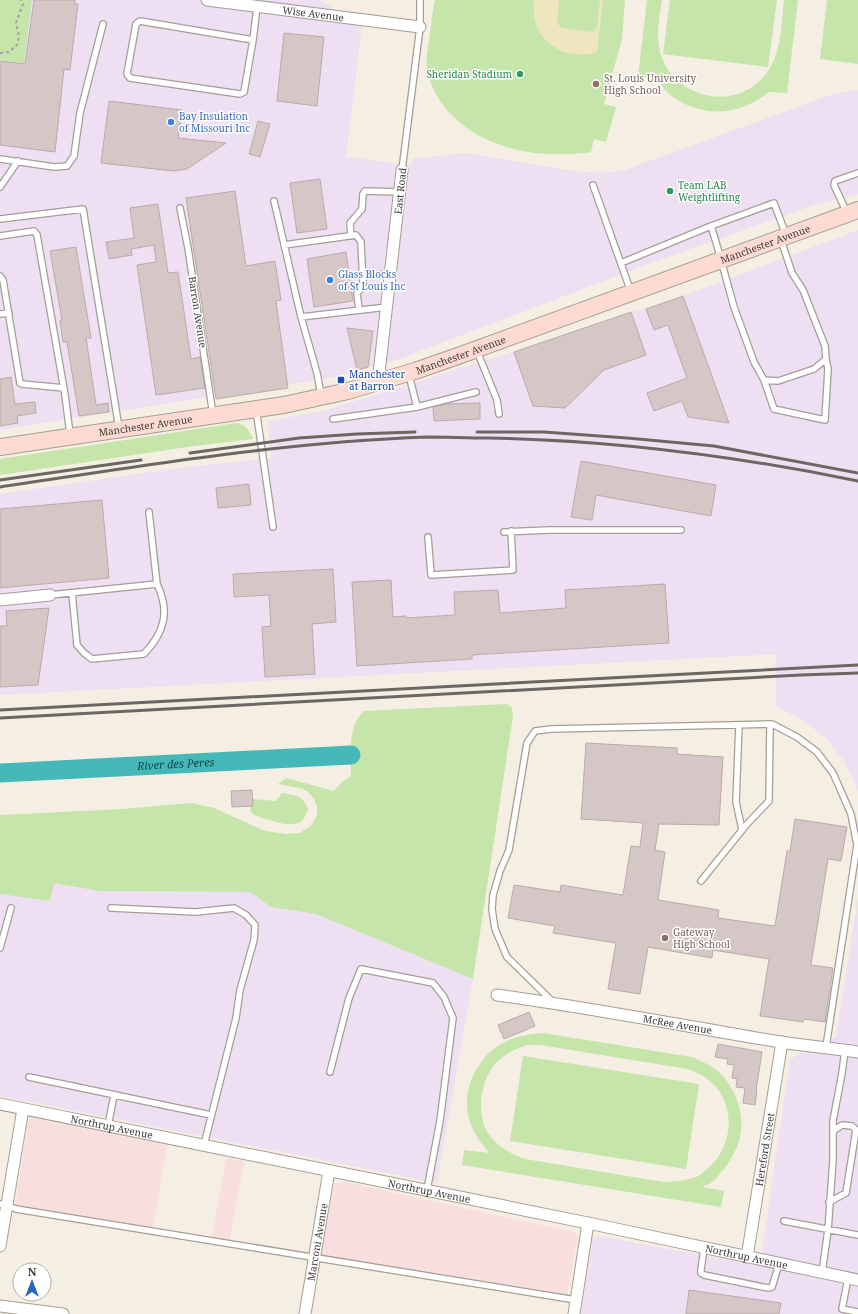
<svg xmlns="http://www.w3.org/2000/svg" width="858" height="1314" font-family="'Noto Serif',serif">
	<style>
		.commercial { fill: #f9dedf }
		.industrial { fill: #eedff3 }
		.green { fill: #c5e5aa; fill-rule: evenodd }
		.sand { fill: #efe6c0 }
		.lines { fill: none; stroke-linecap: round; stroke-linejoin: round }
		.river { stroke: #45b9b9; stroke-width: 19 }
		.building { fill: #d6c7c7; stroke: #baabaa }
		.lane-casing { stroke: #a49e93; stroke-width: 8 }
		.street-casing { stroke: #a49e93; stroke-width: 13 }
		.secondary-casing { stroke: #a49e93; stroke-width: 18 }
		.path { stroke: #a6a098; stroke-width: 2; stroke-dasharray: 3 3; stroke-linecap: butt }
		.lane { stroke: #fff; stroke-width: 5.5 }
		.street { stroke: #fff; stroke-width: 11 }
		.secondary { stroke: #fedbd2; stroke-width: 16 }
		.rail { stroke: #6c6762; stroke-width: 3 }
		.leisure-dot { fill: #2e9e5b; stroke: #fff; stroke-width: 1.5 }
		.education-dot { fill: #8d6e63; stroke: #fff; stroke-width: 1.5 }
		.shop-dot { fill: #3f7fe0; stroke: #fff; stroke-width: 1.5 }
		.transit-dot { fill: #1a4fb4; stroke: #fff; stroke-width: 1.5 }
		.labels { text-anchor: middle; stroke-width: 3; stroke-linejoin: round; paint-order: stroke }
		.street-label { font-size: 10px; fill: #3c3935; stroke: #fff }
		.leisure-label { font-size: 10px; fill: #27864d; stroke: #fff; text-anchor: end }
		.education-label { font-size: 10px; fill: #785e54; stroke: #fff; text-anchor: start }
		.shop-label { font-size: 10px; fill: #366cbe; stroke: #fff; text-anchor: start }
		.transit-label { font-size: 10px; fill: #164399; stroke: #fff; text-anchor: start }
		.water-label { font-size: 11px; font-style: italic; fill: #0f4343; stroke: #fff }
	</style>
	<rect width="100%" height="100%" fill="#f5eee3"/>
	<path class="commercial" d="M32,1118L167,1145L153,1229L15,1206L28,1121Z
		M226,1158L244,1161L230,1240L212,1237Z
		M341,1181L574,1232L577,1235V1240L567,1296L321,1256L334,1185Z"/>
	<path class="industrial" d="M0,0H319L362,25L346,157L396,163L411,166L413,159L466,153L572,171L601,173L625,170L833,94L858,90V194L814,205L643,266L399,359L340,376L0,430Z
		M858,230V792L855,783L843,760L828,740L801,719L776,706V654L0,695V494L179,468L271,458L268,424L269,421L323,411L609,322L631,312L646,309L683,296Z
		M54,883L99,891L250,892L271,907L316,914L473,979L437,1183L0,1096V894L50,901Z
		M858,897V1314H581L593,1239L599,1236L760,1266L790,1059L836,1037Z"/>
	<path class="green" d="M0,0H32L24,63L0,60Z
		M435,0H625L622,39L604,104L616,107L606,142L594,139L591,152L584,153C534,158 482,149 447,110C437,98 430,85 427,69C425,58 429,45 430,33C432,22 432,11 435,0Z
		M647,0H662C659,19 655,39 662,58C678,101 741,112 768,71C782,51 781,24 784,0H798L787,93L769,92C740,115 705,119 673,97C666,92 662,85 656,79L638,77Z
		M670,0H777L768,67L663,54Z
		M827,0H858V64L820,59Z
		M237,423C247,425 249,431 253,439L194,446L0,475V459Z
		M507,704L512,708L513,716L473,979L316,914L271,907L250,892L99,891L54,883L50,901L0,894V815L122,809L192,803L214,808L265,831L286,834L300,833L312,825L317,815V807L314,799L307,791L300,788L278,784L286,778L334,791L342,782L351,776C351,755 347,726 364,711Z
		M282,793C295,795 304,795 308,810C306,813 305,818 302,821C292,830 265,818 254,815L251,812L250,806L252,799L276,801Z
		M543,1033L692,1057C701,1061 711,1065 719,1072C734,1086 744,1111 741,1131C740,1144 732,1159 723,1170C720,1173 717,1178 713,1181C710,1184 706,1185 702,1187L724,1191L721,1207L462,1165L464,1150L489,1153C483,1145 476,1137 472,1127C469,1120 466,1108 467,1100C468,1076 485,1050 507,1041C518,1036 530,1034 543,1033ZM527,1045H540L688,1069C698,1073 707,1077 714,1085C737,1109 732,1150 706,1170C703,1172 700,1176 696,1177C685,1181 674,1182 663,1182L525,1159C512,1155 495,1145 488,1133C475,1113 481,1078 497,1062C506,1053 516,1049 527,1045Z
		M523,1056L699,1084L686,1169L510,1141Z"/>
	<path class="sand" d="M534,0H559L557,22L561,28L593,32L597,28L600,0H603L597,52C576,59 552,52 540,33C534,23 533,11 534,0Z"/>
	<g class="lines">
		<path class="river" id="s1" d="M0,773L351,755"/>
	</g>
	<path class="building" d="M34,0H75V4H78L70,70L64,69L55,152L0,145V61L25,64Z
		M284,33L324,37L317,106L277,101Z
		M109,101L182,110L178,138L226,143L187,169L174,171L101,163Z
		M258,121L270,124L260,157L249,154Z
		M320,179L327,229L297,233L290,183Z
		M235,191L246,266L275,261L281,300L276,301L288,388L216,399L186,198Z
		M158,204L168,273L178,272L191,359L200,357L205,388L156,395L137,265L156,262L154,245L131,249L132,255L109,259L106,242L134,238L130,208Z
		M76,247L91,338H86L96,405L108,403L109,412L79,416L67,342H63L60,320H62L50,251Z
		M346,252L353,301L314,307L307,259Z
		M683,296L729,423L688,417L682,401L654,411L647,393L687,378L668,325L654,330L646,309Z
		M631,312L646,355L604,370L565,408L533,406L514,352Z
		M347,328L373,331L368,367L357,370Z
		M11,377L15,404L35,402L36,413L17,416L18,423L0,426V379Z
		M480,403V419L434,421L433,407L445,404Z
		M581,461L716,485L711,516L596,495L592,520L571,517Z
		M249,484L251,505L218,508L216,488Z
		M102,500L109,578L0,588V509Z
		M333,569L336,622L312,624L315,674L265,677L262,627L271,626L269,595L234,597L233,574Z
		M391,580L393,617L406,616V618L455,615L454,592L498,590L500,613L566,608L565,590L665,584L669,643L472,655V659L357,666L352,582Z
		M49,608L38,685L0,687V626H7L6,611Z
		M586,743L677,748V754L723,757L719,825L659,824L655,850L665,852L658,900L719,910L718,918L775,926L787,851H790L795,819L847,827L841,861L828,859L811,965L833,968L825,1022L804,1019L803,1022L760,1016L769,959L713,950L712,958L648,947L640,994L608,989L616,943L553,933L555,926L508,918L514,885L560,892L561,885L623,895L631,846L640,847L643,823L581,819Z
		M252,790L253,806L232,807L231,791Z
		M529,1012L535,1026L504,1039L498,1025Z
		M718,1044L762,1052L756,1090H757L755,1105L743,1103L745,1088L736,1087L737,1079L732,1078L734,1065L727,1064L728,1059L715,1057Z
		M689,1290L781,1303L779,1314H686Z"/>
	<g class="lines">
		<g class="lane-casing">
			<path id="lane" d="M253,40L140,21L136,24L127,74L130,78L240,94L244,92L253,40L257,7
				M0,159L54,167L67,166L74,156L80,113L103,24
				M402,170L420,27V0
				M593,185L631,292
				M0,187L18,161
				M274,201L301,317L317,373L321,395
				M180,208L188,248L213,415
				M847,213L834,185L835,181L858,173
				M0,219L83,209L119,428
				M711,226L716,242L734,307L754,362L764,380L778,381L814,369L826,359L825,346L803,290L792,273L781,240
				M0,236L34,231L37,235L65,395L70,434
				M351,236L350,223L362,209L363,194L365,191L400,192
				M284,245L356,235L361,242L363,284L361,289L357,293L359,310
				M621,263L711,226L774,203L786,235
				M362,274L390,275
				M0,276L3,280L20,383L22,384L64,388
				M0,314L9,313
				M301,317L387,307
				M477,351L497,400L499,414
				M409,375L417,407L476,392
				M764,380L774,409L825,420L828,369L826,359
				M256,409L273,527
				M333,419L417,407
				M504,532L550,530H681
				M428,537L431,575L513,570L511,531
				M72,593L77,645L84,653L92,659L144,654C165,632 170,611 157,584
				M50,595L157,584L149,512
				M739,725L736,802L742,830
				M701,881L747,824L769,801L770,724
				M111,908L196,912L234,908L246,915L255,925L254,940L240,990L236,1018L204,1145
				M0,948L11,908
				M553,1002L507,957L495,929L492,909L493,895L500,871L509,850L527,743L535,731L551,729L772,724L797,737L817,752L833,773L851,814L857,845L826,1047
				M330,1072L349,998L361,969L433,983L444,997L453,1018L440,1121L427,1190
				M29,1077L211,1115
				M108,1126L114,1095
				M829,1202L846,1193L856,1130L852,1126L842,1125L833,1131
				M0,1204L6,1205L16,1209L576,1300
				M784,1221L858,1235
				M704,1248L701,1270V1273L704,1275L768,1288L772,1287L779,1264
				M822,1273L828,1230L833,1160V1121L842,1073L845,1050
				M848,1278L842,1309L858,1312"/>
		</g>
		<g class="street-casing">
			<g id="street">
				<path id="s2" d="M207,0L420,27"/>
				<path d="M378,382L402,170"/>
				<path d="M0,600L50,595"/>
				<path id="s3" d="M497,995C592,1008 685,1026 780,1042C806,1046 832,1048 858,1052"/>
				<path id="s4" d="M0,1104L588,1223L858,1280"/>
				<path d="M0,1246L23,1109"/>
				<path id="s5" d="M747,1257L782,1042"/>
				<path d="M0,1306L63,1314"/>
				<path id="s6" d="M305,1314L329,1171"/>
				<path d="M574,1314L588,1223"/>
			</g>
		</g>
		<g class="secondary-casing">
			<g id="secondary">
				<path id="s7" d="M0,447L284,405L348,391L415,371L458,356L858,210"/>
			</g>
		</g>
		<path class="path" d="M0,53L9,52L17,45L19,36L16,23L23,4L21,0"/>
		<use href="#lane" class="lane"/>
		<use href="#street" class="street"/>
		<use href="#secondary" class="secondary"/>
		<path class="rail" d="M477,432H544L627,438L714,446L858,473
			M190,453L299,438L357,434L415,432
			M0,480L141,460
			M0,487C142,466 283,442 427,437C447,437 467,438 488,438C612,440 736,456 858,481
			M0,710L858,665
			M0,718L801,675L858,673"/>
	</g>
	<g class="leisure-dot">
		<circle cx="520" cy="74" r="4"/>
		<circle cx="670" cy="191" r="4"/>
	</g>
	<g class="education-dot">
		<circle cx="596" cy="84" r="4"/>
		<circle cx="665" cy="938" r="4"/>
	</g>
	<g class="shop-dot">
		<circle cx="171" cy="122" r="4"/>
		<circle cx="330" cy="280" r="4"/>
	</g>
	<rect class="transit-dot" x="337" y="376" width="8" height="8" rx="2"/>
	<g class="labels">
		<g class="street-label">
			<text dy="4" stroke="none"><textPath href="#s2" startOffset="107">Wise Avenue</textPath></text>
			<text transform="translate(400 191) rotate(-84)" y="4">East Road</text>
			<text dy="4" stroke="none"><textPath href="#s7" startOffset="795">Manchester Avenue</textPath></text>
			<text transform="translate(198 312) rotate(81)" y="4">Barron Avenue</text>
			<text dy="4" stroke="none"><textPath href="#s7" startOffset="471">Manchester Avenue</textPath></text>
			<text dy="4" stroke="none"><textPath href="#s7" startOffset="147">Manchester Avenue</textPath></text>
			<text dy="4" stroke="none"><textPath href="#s3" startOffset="183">McRee Avenue</textPath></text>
			<text dy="4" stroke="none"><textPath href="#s4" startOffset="114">Northrup Avenue</textPath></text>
			<text dy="4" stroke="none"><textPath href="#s5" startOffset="109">Hereford Street</textPath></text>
			<text dy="4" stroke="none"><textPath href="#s4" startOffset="438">Northrup Avenue</textPath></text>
			<text dy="4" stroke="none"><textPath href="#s6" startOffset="73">Marconi Avenue</textPath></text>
			<text dy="4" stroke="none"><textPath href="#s4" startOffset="762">Northrup Avenue</textPath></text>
		</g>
		<g class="leisure-label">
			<text x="512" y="78">Sheridan Stadium</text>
			<text x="678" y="189" text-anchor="start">Team LAB<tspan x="678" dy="12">Weightlifting</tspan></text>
		</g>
		<g class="education-label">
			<text x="604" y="82">St. Louis University<tspan x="604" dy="12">High School</tspan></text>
			<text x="673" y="936">Gateway<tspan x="673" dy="12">High School</tspan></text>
		</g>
		<g class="shop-label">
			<text x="179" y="120">Bay Insulation<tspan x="179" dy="12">of Missouri Inc</tspan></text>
			<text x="338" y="278">Glass Blocks<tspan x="338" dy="12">of St Louis Inc</tspan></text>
		</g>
		<g class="transit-label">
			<text x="349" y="378">Manchester<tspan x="349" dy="12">at Barron</tspan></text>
		</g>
		<g class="water-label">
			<text dy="4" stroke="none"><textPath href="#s1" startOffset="176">River des Peres</textPath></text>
		</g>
	</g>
	<g transform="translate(32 1282)"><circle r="19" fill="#ffffff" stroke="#b1b0ae"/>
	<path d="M0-3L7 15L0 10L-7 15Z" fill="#2567b8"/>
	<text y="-6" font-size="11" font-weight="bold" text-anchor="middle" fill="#3c3935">N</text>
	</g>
</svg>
